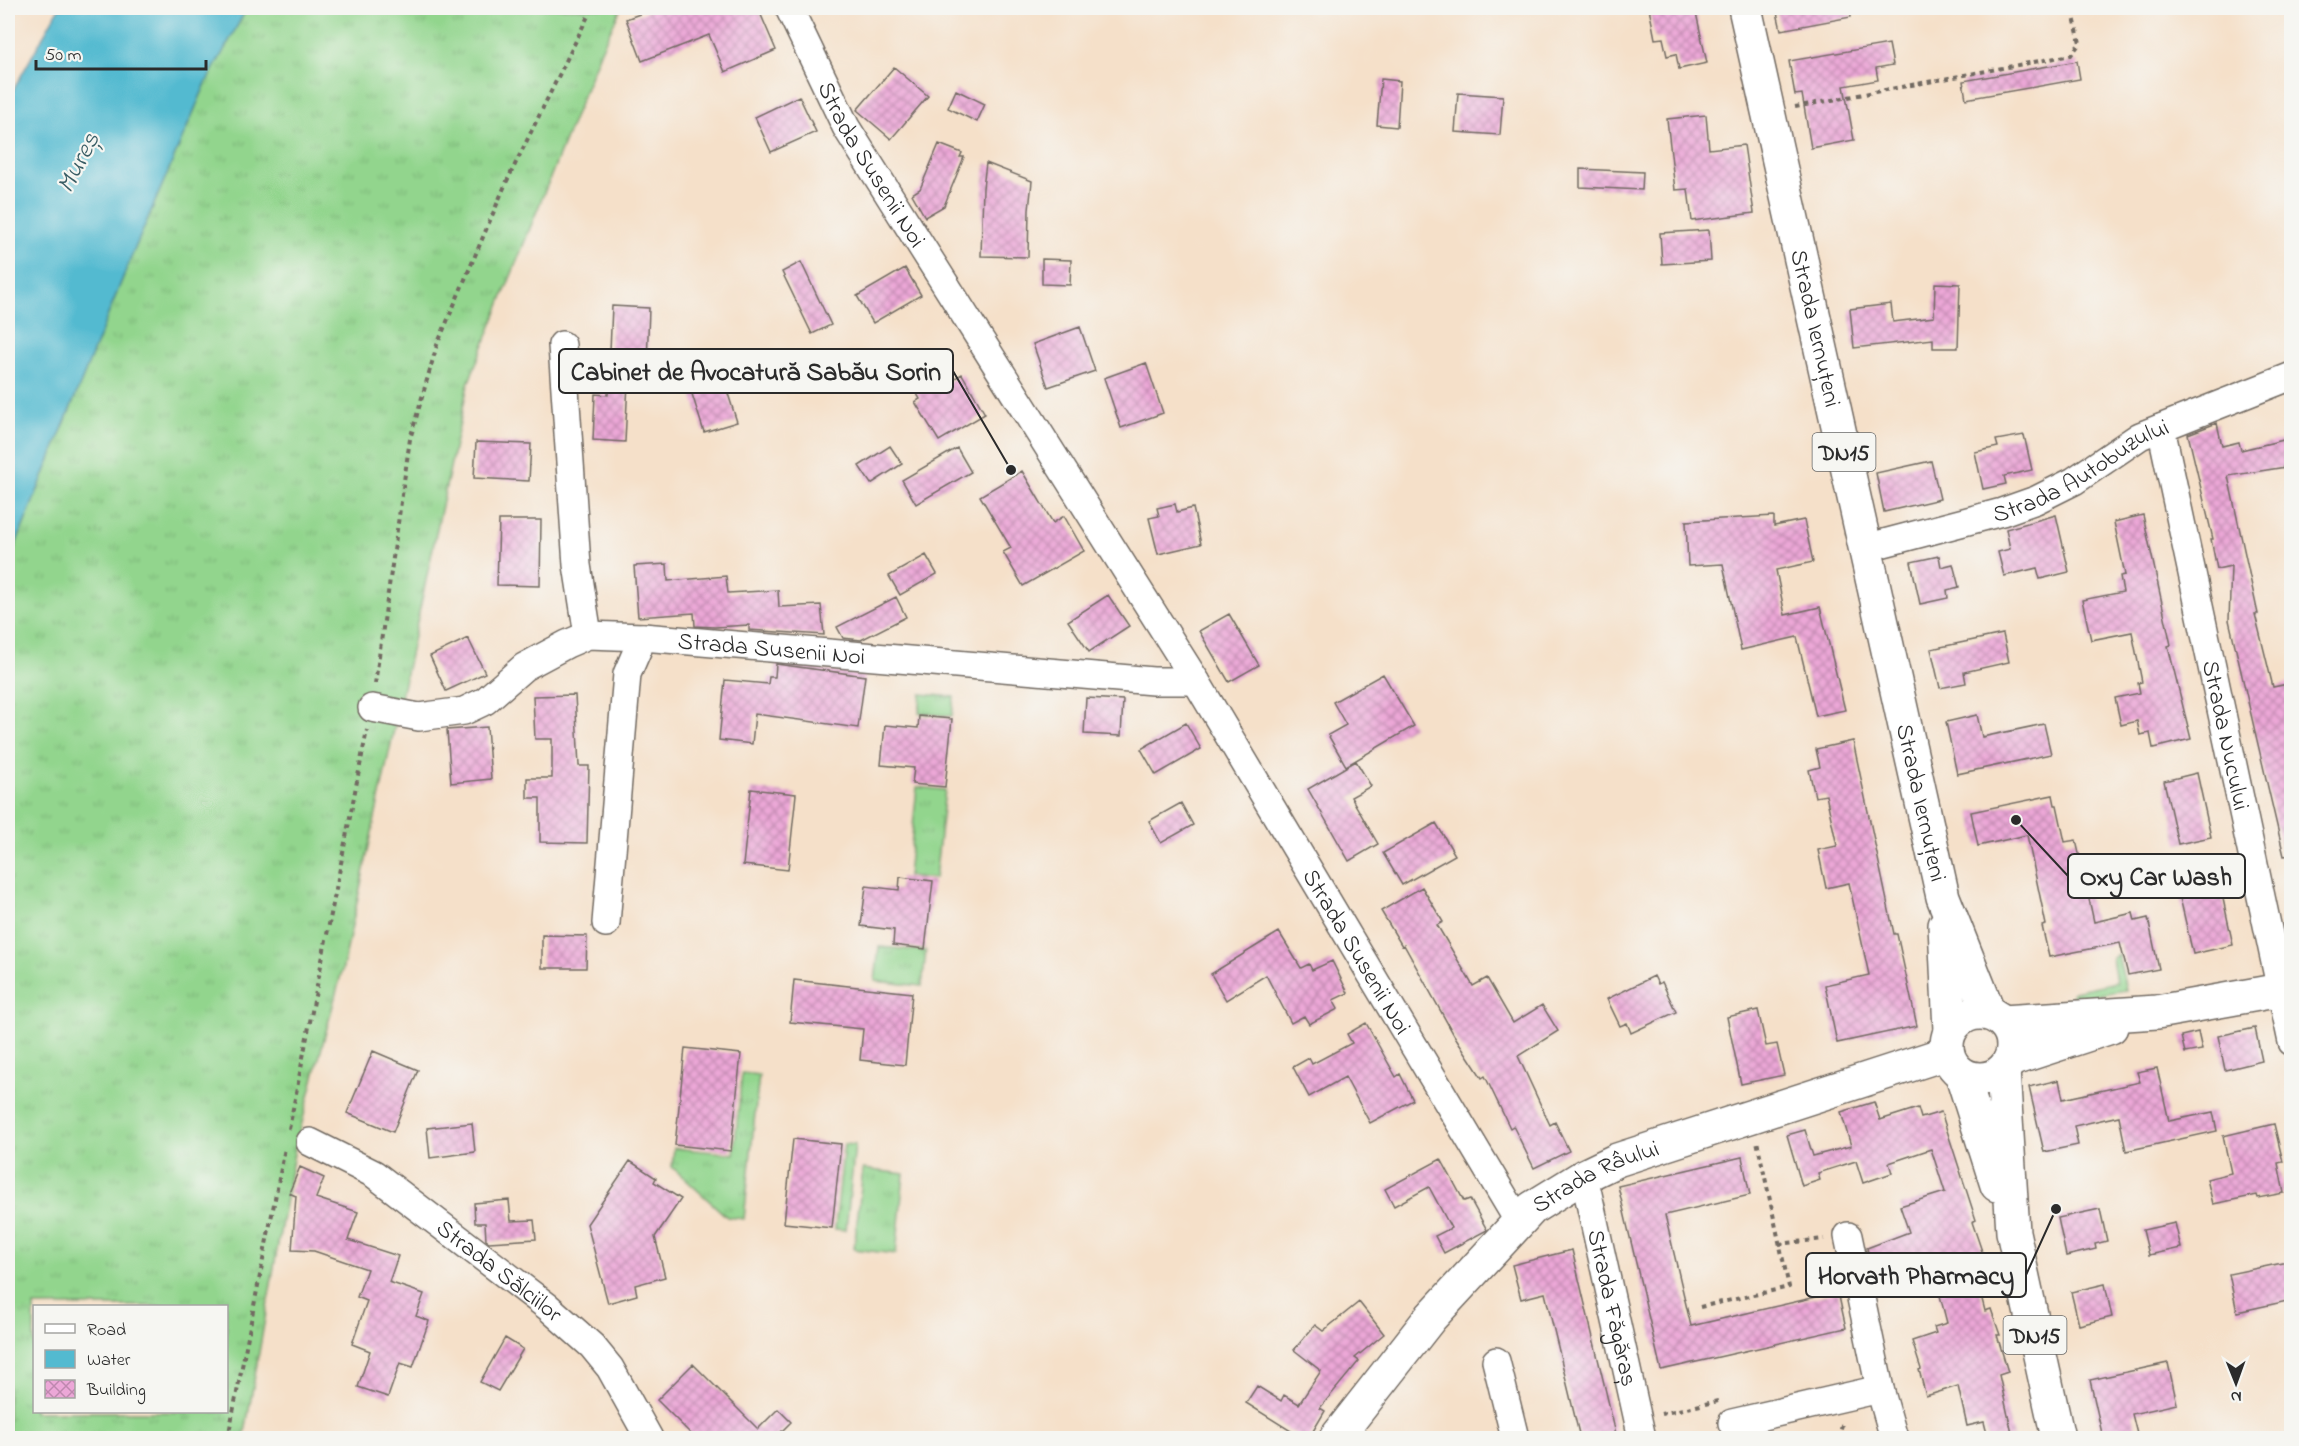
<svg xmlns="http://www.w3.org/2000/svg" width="2299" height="1446" font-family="'Indie Flower',sans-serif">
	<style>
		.grass { fill: url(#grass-tufts); stroke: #5e805c; stroke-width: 1.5; fill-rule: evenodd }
		.water { fill: #53bad0; stroke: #3f727e; stroke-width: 1.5 }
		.building { fill: url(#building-cross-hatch) }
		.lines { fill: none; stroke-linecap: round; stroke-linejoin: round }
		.minor-casing { stroke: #726a62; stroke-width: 30 }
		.tertiary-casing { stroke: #726a62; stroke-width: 36 }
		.secondary-casing { stroke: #726a62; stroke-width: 36 }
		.primary-casing { stroke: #726a62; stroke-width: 36 }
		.path { stroke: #726a62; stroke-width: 4; stroke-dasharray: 4.5 4.5; stroke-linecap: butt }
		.minor { stroke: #fff; stroke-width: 27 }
		.tertiary { stroke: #fff; stroke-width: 33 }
		.secondary { stroke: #fff; stroke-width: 33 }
		.primary { stroke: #fff; stroke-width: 33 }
		.labels { text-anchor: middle; stroke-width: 4.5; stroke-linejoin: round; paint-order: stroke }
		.shield { fill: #f6f6f2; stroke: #686867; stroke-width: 1.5 }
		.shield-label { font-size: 22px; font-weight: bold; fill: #2b2b2b }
		.street-label { font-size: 24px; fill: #2b2b2b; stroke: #f6f6f2 }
		.water-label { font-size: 26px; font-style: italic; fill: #395d65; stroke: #f6f6f2 }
		.leader { fill: none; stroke: #2b2b2b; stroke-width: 2 }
		.callout-dot { fill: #2b2b2b; stroke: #f6f6f2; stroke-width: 2 }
		.callout { fill: #f6f6f2; stroke: #2b2b2b; stroke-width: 2 }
		.callout-label { font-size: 26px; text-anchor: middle; font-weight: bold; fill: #2b2b2b }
	</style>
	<defs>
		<pattern id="grass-tufts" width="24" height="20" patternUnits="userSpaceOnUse" patternTransform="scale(1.5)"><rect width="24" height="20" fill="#92d58d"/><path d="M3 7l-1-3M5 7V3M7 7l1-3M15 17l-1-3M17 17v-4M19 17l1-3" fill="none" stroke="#7eb77a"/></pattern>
		<pattern id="building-cross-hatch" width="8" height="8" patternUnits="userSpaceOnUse" patternTransform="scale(1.5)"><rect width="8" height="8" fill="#eca7d7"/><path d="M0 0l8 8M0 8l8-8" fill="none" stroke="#bf88af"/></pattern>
	</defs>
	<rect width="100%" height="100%" fill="#f6f6f2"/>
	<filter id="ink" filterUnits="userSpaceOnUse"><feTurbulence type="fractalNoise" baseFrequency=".0167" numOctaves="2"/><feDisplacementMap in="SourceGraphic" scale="12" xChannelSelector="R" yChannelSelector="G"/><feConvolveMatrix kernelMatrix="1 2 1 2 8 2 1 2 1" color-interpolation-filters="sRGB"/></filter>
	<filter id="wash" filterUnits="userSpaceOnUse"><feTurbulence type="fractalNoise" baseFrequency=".008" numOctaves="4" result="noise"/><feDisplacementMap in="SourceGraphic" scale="24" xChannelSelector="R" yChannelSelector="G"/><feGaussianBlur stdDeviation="1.35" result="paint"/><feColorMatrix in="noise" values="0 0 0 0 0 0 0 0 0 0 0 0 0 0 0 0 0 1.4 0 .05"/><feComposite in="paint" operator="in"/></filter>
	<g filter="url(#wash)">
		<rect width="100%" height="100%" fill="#f5e0c9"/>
		<path class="grass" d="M247,8H621L601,50L468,384L344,963L294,1153L244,1438H8V564L130,260L206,83ZM34,1306H226V1412H34Z
			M921,694L954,697L952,716L919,713Z
			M917,787L945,790L935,879L908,876Z
			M879,947L926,951L922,986L875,981Z
			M2118,955L2126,990L2073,999L2072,993L2074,991L2116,982L2112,958Z
			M742,1073L759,1075L744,1219L727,1217L672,1167L674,1148L734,1154Z
			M844,1144L855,1145L846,1230L835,1229Z
			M863,1169L904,1174L896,1254L854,1249Z"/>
		<path class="water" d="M59,8H247L206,83L130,260L8,564V105L11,94Z"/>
		<g id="blocks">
			<path class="building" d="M656,8H758L776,50L725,72L709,35L642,61L626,19Z
				M1649,8H1695L1707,63L1679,69L1676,54L1667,56L1663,38L1655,39Z
				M1776,8H1850L1851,17L1781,30Z
				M1889,44L1893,65L1876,68L1878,80L1844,86L1854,140L1811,148L1802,94L1795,95L1789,61Z
				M2077,61L2080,79L1966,99L1963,81Z
				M894,67L928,96L891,139L857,110Z
				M1381,79L1400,81L1397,127L1377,125Z
				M956,90L985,104L977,122L948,108Z
				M1458,93L1503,96L1500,135L1455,132Z
				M799,96L816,132L771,152L755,117Z
				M1706,115L1709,149L1744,145L1754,213L1692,221L1688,189L1675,190L1667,119Z
				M939,144L962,153L960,157H964L944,206L925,217L912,194L920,189Z
				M986,163L1032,181L1029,210L1028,257L981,256L983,188Z
				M1580,169L1643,172L1642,190L1580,187Z
				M1709,230L1711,261L1662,264L1660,233Z
				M1042,259L1071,260L1070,285L1042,284Z
				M801,262L831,325L812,334L782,272Z
				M905,268L921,295L873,323L857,296Z
				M1935,283L1960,284L1958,348H1933V339L1854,348L1850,309L1891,304L1893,322L1934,317Z
				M612,306L649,308L647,364L629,363L625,442L593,440L595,394L608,395Z
				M1080,327L1095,371L1048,387L1033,344Z
				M1146,363L1163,413L1121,428L1104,378Z
				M937,373L943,385L962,374L985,414L939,441L915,402L920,399L913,387Z
				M725,384L737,422L704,432L692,394Z
				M2217,423L2222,446L2239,442L2241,450L2292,438V466L2228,476L2258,614H2255L2273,687L2292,683V855L2284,856L2229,620L2231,566L2217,569L2211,539H2213L2188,434Z
				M2024,435L2032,470L2004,476L2006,484L1983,489L1975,452L1998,447L1996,440Z
				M476,442L531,444L529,481L474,478Z
				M890,446L902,464L871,484L859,466Z
				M957,448L971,472L916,504L902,480Z
				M1931,461L1940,499L1884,512L1876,473Z
				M1022,471L1053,523L1064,516L1084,551L1023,586L1003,552L1011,548L980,496Z
				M1175,504L1177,512L1193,508L1201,544L1158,554L1149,518L1159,516L1157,508Z
				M2056,515L2069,572L2040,579L2037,568L2004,576L1998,552L2010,549L2006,529Z
				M2143,515L2171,645L2168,646L2191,739L2153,748L2150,733L2140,735L2137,721L2121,725L2115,698L2140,693L2138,683L2142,682L2132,632L2091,640L2082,600L2123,592L2120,576L2125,575L2114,522Z
				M1774,516V526L1804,520L1813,562L1776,570L1785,615L1820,607L1845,710L1816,716L1797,637L1741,650L1723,564L1688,566L1686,521Z
				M499,520H541L540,586L497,585Z
				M926,555L937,574L900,595L889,576Z
				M1939,556L1941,567L1953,564L1959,587L1947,590L1948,598L1920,604L1911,562Z
				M667,564L668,581L726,576L728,593L778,590L779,607L821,605L824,635L749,630V625L715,627L695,626L694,613L638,617L634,566Z
				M1108,595L1129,626L1089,652L1068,621Z
				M896,597L906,617L861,640L843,638L837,627Z
				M1229,614L1259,665L1229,682L1199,631Z
				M2003,634L2009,662L1964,672L1966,683L1940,688L1931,649Z
				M468,638L485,673L446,691L430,656Z
				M776,664L865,676L858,728L755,714L752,744L719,740L725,680L768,684L769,677H775Z
				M1383,674L1414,726L1346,766L1328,735L1346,725L1333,702Z
				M575,695L579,766H589L587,843L540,842V798H527V778H552V739H535L533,696Z
				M1086,698L1123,700L1121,736L1084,734Z
				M1977,715L1982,737L2044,724L2051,754L1957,774L1946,722Z
				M919,716L952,719L945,787L912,784L914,768L881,765L885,725L918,728Z
				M1186,723L1201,749L1156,775L1141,749Z
				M487,727L491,779L451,783L447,730Z
				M1853,741L1894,934H1897L1917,1026L1837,1043L1825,985L1869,975L1849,883L1826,888L1818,850L1837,846L1826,795L1815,797L1809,770L1820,767L1816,749Z
				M1356,761L1371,786L1351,797L1378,844L1349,861L1308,789Z
				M2197,773L2211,837L2178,844L2164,781Z
				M751,789L796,794L788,870L743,865Z
				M2053,795L2055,805H2057L2065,842L2076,840L2094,922L2133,913L2135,921L2148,918L2159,969L2128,975L2120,943L2049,957L2042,926L2046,925L2027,835L1978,846L1971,812Z
				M1181,803L1193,825L1161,843L1149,821Z
				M1436,823L1455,855L1402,885L1383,853Z
				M2217,871L2233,945L2193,954L2176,880Z
				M900,877L933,881L925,949L893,945L894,930L861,926L866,886L899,890Z
				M1422,887L1443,922L1437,925L1473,986L1487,978L1513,1023L1542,1005L1558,1031L1518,1056L1550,1125L1555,1122L1569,1151L1534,1168L1513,1126L1510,1128L1485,1076L1482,1078L1454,1035L1404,945L1402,946L1381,911Z
				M1279,932L1301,968L1309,964L1312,970L1332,961L1348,993L1333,1000L1338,1009L1309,1024L1304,1016L1291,1023L1266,975L1226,1000L1211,974Z
				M542,935L587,936L586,968H542Z
				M1654,976L1658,984L1662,982L1676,1012L1631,1033L1627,1023L1620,1026L1607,999Z
				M794,980L912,993L905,1065L860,1060L863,1029L790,1022Z
				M1758,1010L1766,1046L1777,1044L1784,1075L1741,1084L1727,1017Z
				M1366,1023L1396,1077L1400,1074L1413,1100L1370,1123L1345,1077L1309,1097L1293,1067L1309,1058L1312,1064L1352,1043L1347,1034Z
				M2255,1028L2262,1061L2225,1070L2218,1036Z
				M2198,1032L2202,1050L2185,1053L2181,1036Z
				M685,1048L741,1054L731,1151L675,1145Z
				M373,1051L418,1070L393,1132L347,1113Z
				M2157,1068L2169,1121L2213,1112L2217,1131L2126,1151L2119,1116L2074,1126L2078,1145L2044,1152L2029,1087L2059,1080L2063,1099L2140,1082L2137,1072Z
				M1874,1102L1880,1120L1918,1108L1921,1118L1941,1112L1976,1220L1972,1222L1985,1260L1973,1264L1985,1311L1991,1309L2000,1335H1997L2008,1372L1999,1375L2013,1438H1988L1984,1422L1967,1426L1958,1386L1926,1396L1919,1370L1921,1369L1912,1341L1936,1333L1934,1327L1947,1323L1935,1276L1889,1292L1885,1281L1880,1283L1868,1253L1867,1248L1909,1232L1900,1206L1945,1192L1931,1149L1889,1163L1892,1173L1863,1183L1856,1161L1818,1173L1820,1180L1802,1186L1787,1135L1805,1130L1813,1156L1851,1146L1841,1112Z
				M472,1123L475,1152L430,1158L427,1128Z
				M2274,1124L2283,1162L2278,1163L2284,1193L2258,1198L2257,1195L2213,1204L2207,1179L2231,1173L2223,1136Z
				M793,1139L841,1144L832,1228L784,1223Z
				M1742,1157L1750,1195L1665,1215L1691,1326L1838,1292L1846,1328L1661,1370L1618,1186Z
				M1441,1159L1464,1201L1470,1199L1487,1230L1444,1253L1435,1236L1451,1228L1429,1187L1394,1206L1385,1189Z
				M630,1161L656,1178L654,1182L681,1199L655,1237L665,1277L635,1285L637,1295L608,1303L587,1224Z
				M300,1167L324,1178L316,1198L358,1212L348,1240L398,1256L389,1282L424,1294L416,1316L429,1321L413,1367L400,1363L388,1397L358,1387L370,1351L352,1344L367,1301L357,1297L367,1269L314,1251L292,1250L296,1196L289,1193Z
				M509,1200L511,1221L534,1220L536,1239L489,1242L486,1240L485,1223H475L474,1203Z
				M2100,1209L2107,1241L2095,1244L2096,1249L2066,1256L2058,1218Z
				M2175,1223L2181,1248L2149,1255L2143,1230Z
				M1572,1250L1617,1438H1580L1545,1293L1521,1299L1512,1265Z
				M2292,1261V1300L2237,1312L2229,1274Z
				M2105,1284L2112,1317L2079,1325L2071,1292Z
				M1359,1302L1384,1334L1355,1358L1359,1361L1320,1408L1325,1411L1309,1438H1302L1246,1403L1257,1386L1281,1401L1284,1395L1299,1404L1321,1371L1294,1350L1315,1325L1323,1331Z
				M505,1338L523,1349L498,1391L480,1382Z
				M2168,1363L2177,1404L2132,1414L2138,1438H2103L2090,1380Z
				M693,1364L758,1429L778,1409L791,1422L775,1438H695L657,1400Z"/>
		</g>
	</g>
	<g filter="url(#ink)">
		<use href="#blocks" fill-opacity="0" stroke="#726a62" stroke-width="1.5"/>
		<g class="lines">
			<g class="minor-casing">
				<g id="minor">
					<path id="s1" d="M789,8L846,127L1196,681L1519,1222"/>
					<path d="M562,345L577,565L588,635"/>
					<path id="s2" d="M2161,428L2292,1042"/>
					<path id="s3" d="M1865,548L2002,512L2036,500L2074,481L2140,436L2292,376"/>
					<path id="s4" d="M372,708L419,717L464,711L485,701L524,667L567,644L588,635L643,637L1153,681H1196"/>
					<path d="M606,923L627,674L643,637"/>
					<path id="s5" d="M310,1142L374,1174L548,1307L592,1346L610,1368L649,1438"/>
					<path id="s6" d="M1584,1176L1642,1438"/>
					<path d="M1848,1236L1880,1389L1894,1438"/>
					<path d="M1496,1361L1515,1438"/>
					<path d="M1732,1423L1880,1389"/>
				</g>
			</g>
			<g class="tertiary-casing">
				<path id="tertiary" d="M2003,1022L2157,1012L2292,988
					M2010,1060L2111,1027"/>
			</g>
			<g class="secondary-casing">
				<g id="secondary">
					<path id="s7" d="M1336,1438L1431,1317L1532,1208L1584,1176L1617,1160L1947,1053"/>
				</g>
			</g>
			<g class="primary-casing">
				<g id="primary">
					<path id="s8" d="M1745,8L1943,897L1989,1013"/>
					<path d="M1945,925L1950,1030"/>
					<circle cx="1980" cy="1046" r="33"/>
					<path d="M2003,1070L2013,1232L2058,1438"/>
					<path d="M1962,1075L1997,1185"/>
				</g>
			</g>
			<path class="path" d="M1795,107L2071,55L2080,43L2072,8
				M375,684L410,439L437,345L506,183L592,8
				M289,1129L367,730
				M1779,1244L1824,1239
				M1700,1307L1789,1287L1757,1141
				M1661,1414L1718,1401
				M228,1438L285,1148
				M1838,1438L1843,1423"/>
			<use href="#minor" class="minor"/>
			<use href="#tertiary" class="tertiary"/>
			<use href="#secondary" class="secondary"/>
			<use href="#primary" class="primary"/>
		</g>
	</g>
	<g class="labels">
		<g class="shield">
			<rect x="1812.5" y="433" width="63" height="38" rx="4.5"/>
			<rect x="2003.5" y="1316" width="63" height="38" rx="4.5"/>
		</g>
		<g class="shield-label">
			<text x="1844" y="460">DN15</text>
			<text x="2035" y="1343">DN15</text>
		</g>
		<g class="street-label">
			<text dy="8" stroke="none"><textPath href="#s1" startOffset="177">Strada Susenii Noi</textPath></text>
			<text dy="8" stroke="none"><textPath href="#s8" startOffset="328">Strada Iernuțeni</textPath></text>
			<text dy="8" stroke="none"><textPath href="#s3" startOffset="231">Strada Autobuzului</textPath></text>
			<text dy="8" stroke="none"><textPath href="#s4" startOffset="424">Strada Susenii Noi</textPath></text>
			<text dy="8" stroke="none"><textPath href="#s2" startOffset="314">Strada Nucului</textPath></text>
			<text dy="8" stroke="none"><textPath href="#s8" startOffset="814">Strada Iernuțeni</textPath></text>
			<text dy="8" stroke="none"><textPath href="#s1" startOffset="1102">Strada Susenii Noi</textPath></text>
			<text dy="8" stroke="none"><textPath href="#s7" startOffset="374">Strada Râului</textPath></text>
			<text dy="8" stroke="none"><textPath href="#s5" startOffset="230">Strada Sălciilor</textPath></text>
			<text dy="8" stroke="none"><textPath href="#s6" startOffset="135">Strada Făgăraș</textPath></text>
		</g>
		<g class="water-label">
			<text transform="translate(77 162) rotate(-63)" y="9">Mureș</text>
		</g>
	</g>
	<path class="leader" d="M1011 470L953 371M2016 820L2068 876M2056 1209L2026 1275"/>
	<g class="callout-dot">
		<circle cx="1011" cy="470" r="6"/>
		<circle cx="2016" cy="820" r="6"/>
		<circle cx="2056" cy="1209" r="6"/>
	</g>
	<g class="callout">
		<rect x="559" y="349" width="394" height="44" rx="6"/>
		<rect x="2068" y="854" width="177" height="44" rx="6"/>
		<rect x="1806" y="1253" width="220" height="44" rx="6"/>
	</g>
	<g class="callout-label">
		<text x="756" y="380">Cabinet de Avocatură Sabău Sorin</text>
		<text x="2156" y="885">Oxy Car Wash</text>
		<text x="1916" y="1284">Horvath Pharmacy</text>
	</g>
	<rect width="2299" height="1446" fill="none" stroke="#f6f6f2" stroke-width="30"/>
	<rect x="33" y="1305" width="195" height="108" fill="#f6f6f2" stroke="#a5a5a2" stroke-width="1.5"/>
	<rect x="45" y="1324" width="30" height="9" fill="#ffffff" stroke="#a5a5a2" stroke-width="1.5"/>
	<text x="87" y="1335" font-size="18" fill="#2b2b2b">Road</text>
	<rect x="45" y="1350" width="30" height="18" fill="#53bad0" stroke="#a5a5a2" stroke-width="1.5"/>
	<text x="87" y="1365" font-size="18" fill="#2b2b2b">Water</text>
	<rect x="45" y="1380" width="30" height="18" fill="url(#building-cross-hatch)" stroke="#a5a5a2" stroke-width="1.5"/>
	<text x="87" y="1395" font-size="18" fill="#2b2b2b">Building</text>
	<g transform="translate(2236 1383) rotate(179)" stroke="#f6f6f2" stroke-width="4.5" paint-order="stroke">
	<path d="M0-4.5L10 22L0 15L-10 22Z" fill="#2b2b2b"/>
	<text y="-9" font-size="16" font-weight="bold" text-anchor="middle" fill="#2b2b2b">N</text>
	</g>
	<path d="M36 60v9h170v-9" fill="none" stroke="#2b2b2b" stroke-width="3"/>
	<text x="45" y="60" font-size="18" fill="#2b2b2b" stroke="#f6f6f2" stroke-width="4.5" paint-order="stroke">50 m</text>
</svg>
